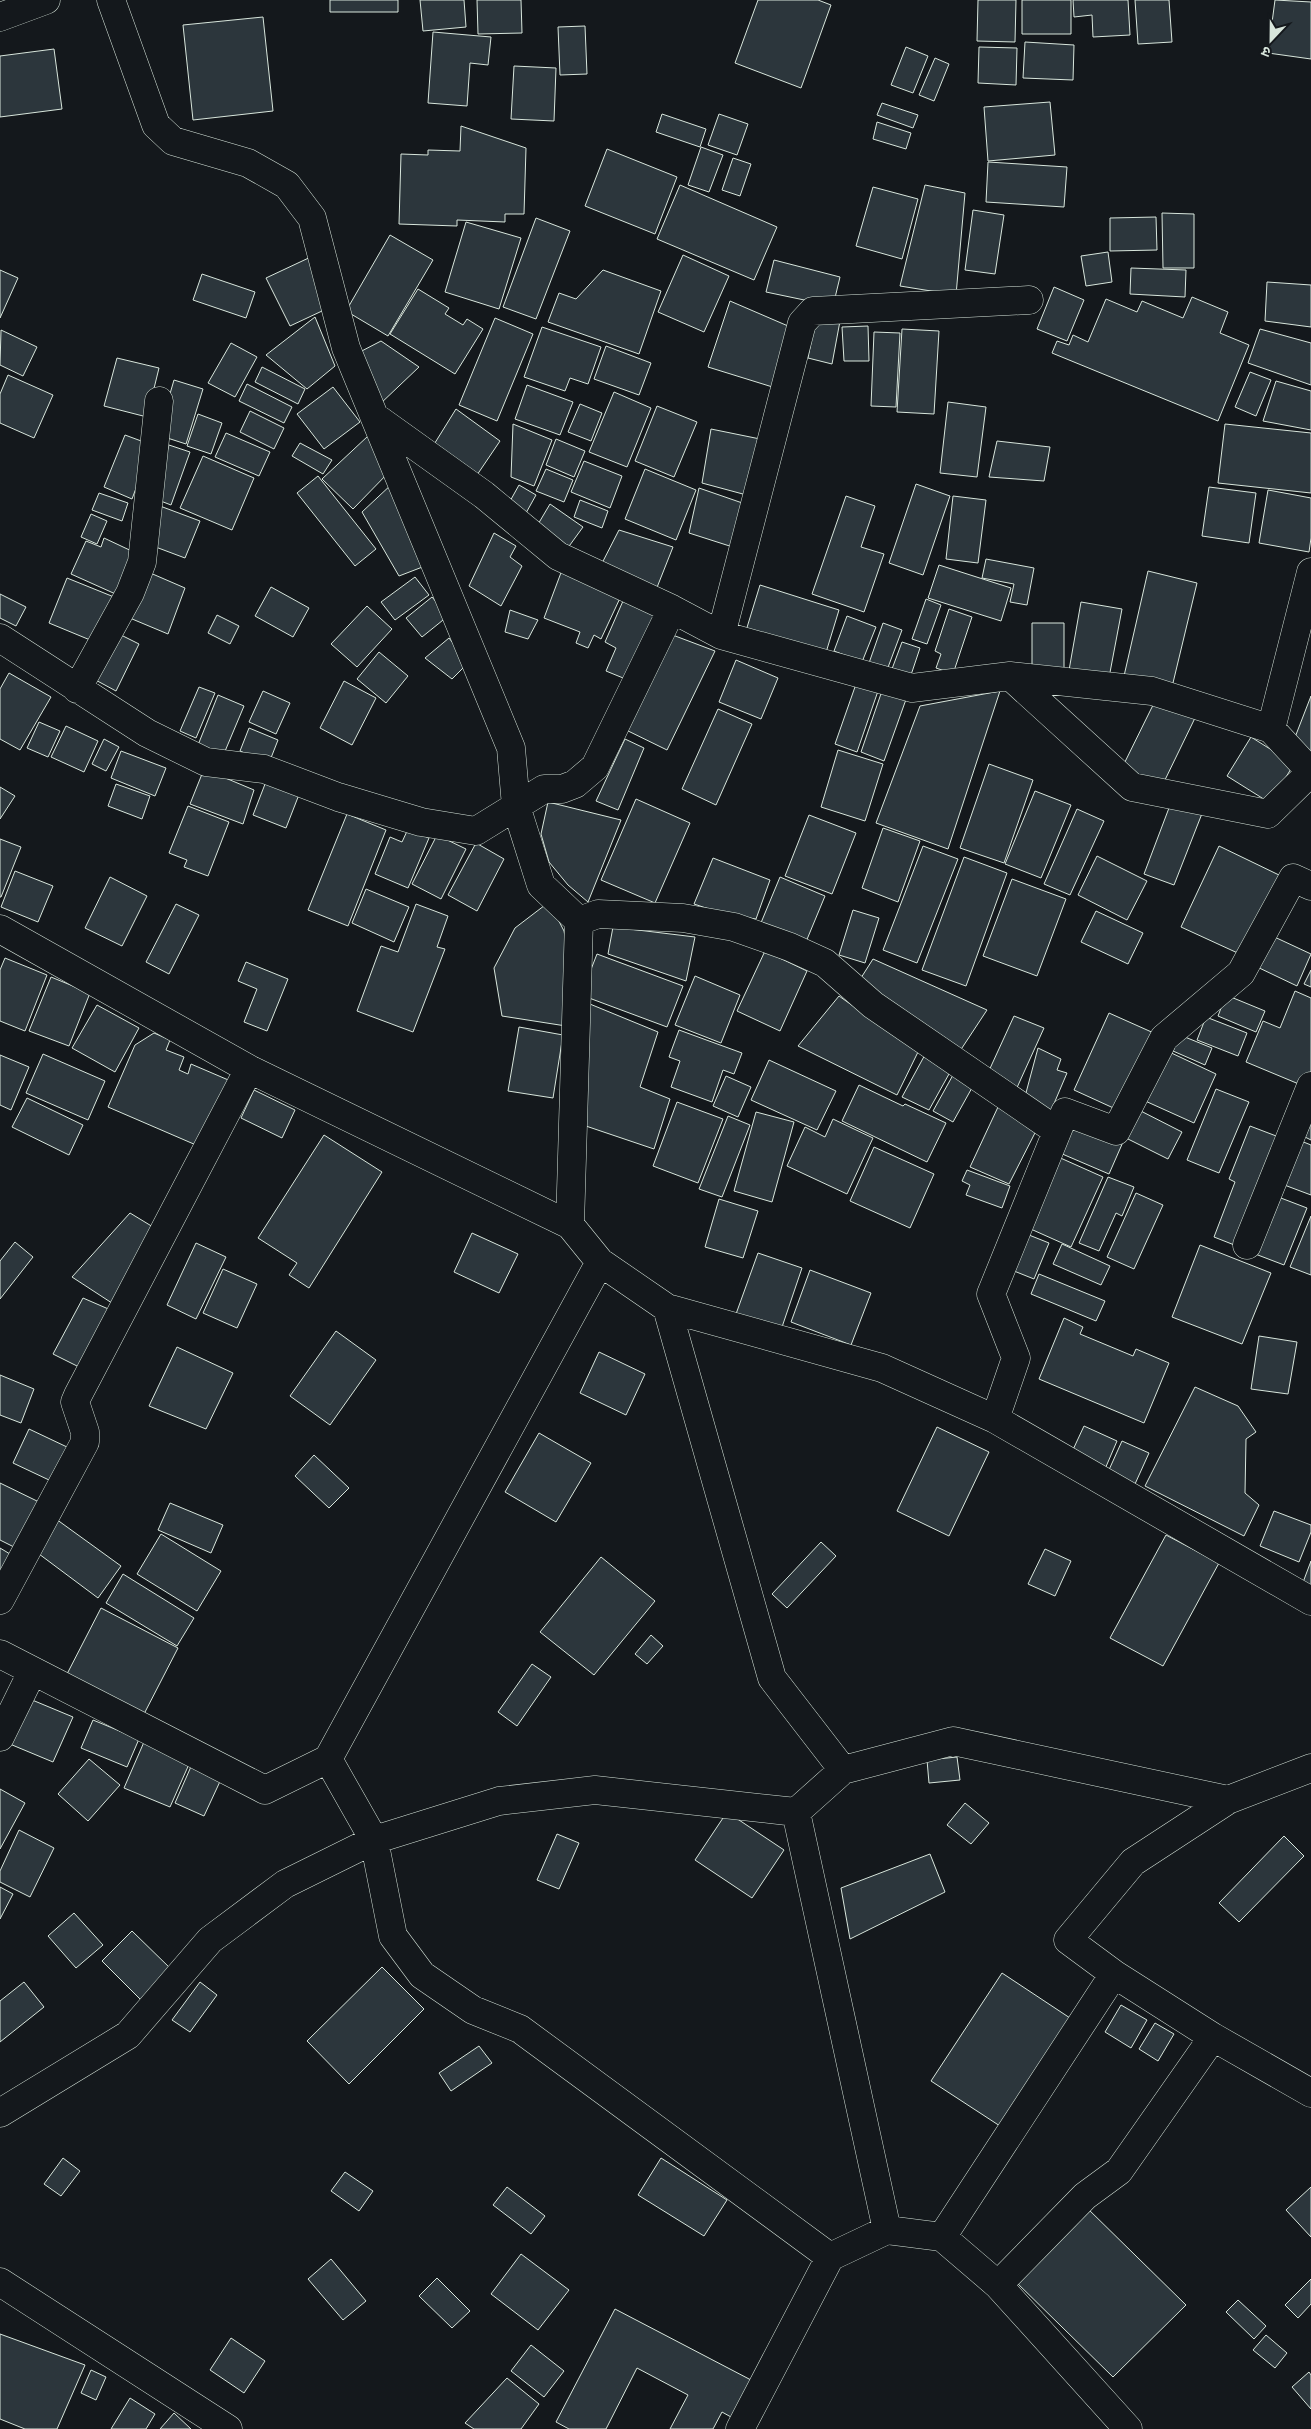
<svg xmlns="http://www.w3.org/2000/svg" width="1311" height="2429" font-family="Arial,'Noto Sans Devanagari',sans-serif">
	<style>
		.building { fill: #2c363c; stroke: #d8e6dc }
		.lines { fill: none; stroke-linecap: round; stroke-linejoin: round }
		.minor-casing { stroke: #d8e6dc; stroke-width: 29 }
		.major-casing { stroke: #d8e6dc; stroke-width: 29 }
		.minor { stroke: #14181c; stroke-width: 28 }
		.major { stroke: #14181c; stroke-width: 28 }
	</style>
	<rect width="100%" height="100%" fill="#14181c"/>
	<path class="building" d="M330,0H398V12H330Z
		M420,0H464L466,27L423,31Z
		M477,0H521L522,33L478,34Z
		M758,0H818L831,5L801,88L735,63Z
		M978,0H1016L1015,42L977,41Z
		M1022,0H1071V34H1022Z
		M1073,0H1128L1130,35L1093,37L1092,15L1074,17Z
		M1135,0H1169L1172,42L1138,44Z
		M1275,0L1311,2V59L1268,53Z
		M263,17L273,111L193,120L183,25Z
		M585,26L587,74L560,75L558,27Z
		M433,32L491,37L488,65L470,63L467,106L428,103Z
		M1025,42L1074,45L1073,80L1023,78Z
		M906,47L928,56L913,93L891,85Z
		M979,47L1017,48L1016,85L978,83Z
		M54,49L62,109L0,117V56Z
		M935,58L949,64L934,101L919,95Z
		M514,66L556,68L554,121L511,119Z
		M1050,102L1055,155L988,161L984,107Z
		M882,103L918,115L913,128L877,115Z
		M662,114L706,129L700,147L656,132Z
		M719,114L748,124L737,155L708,145Z
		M877,122L911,133L906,149L873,139Z
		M461,126L526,148L524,214H505V222L457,220V226L399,224L401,154L428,155V150L460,151Z
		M701,147L723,155L709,192L688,185Z
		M607,149L677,177L655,234L585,206Z
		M733,158L751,164L740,196L722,190Z
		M988,162L1067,167L1064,207L986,202Z
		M680,185L777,227L754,280L657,239Z
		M925,185L965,193L956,295L900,286Z
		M873,187L918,199L902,259L856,246Z
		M973,210L1004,215L995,274L965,270Z
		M1162,213L1194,214V268H1163Z
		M1156,217L1157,250L1110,251V218Z
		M536,218L570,231L536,319L503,307Z
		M466,222L521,238L499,309L445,292Z
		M390,235L433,260L388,336L346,311Z
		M1108,252L1112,282L1086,286L1081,256Z
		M315,255L322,311L290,326L266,278Z
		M683,255L729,276L704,332L658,312Z
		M774,260L840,277L833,306L766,292Z
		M1131,268L1186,270L1185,297L1130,294Z
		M0,270L18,278L0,318Z
		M603,270L661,291L639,354L548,322L559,293L576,299Z
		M202,274L255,292L246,318L193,300Z
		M1267,282L1311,285V327L1265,321Z
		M1054,287L1084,300L1067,341L1037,329Z
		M418,289L449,308L445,314L463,325L467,319L483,329L455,374L390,334Z
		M1192,297L1228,312L1220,333L1249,345L1218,421L1052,353L1057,341L1069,345L1073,335L1088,342L1106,299L1137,312L1142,301L1183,318Z
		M730,301L795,329L779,389L708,367Z
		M816,316L840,321L832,364L808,358Z
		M315,317L335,366L307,389L266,355Z
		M495,318L533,334L497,421L459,405Z
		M868,326L869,361H844L842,327Z
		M542,327L601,347L588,384L570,378L565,391L524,377Z
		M902,329L939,331L934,414L897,412Z
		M1260,329L1311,343V385L1248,363Z
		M1,330L37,347L23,376L0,365Z
		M874,332L900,333L896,407L871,406Z
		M381,341L419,367L379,405L354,355Z
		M231,343L257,357L235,397L208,383Z
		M606,346L651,363L639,395L594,379Z
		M117,358L159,368L147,417L104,406Z
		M262,367L305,389L298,404L255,382Z
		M1250,372L1271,380L1256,416L1235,407Z
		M8,375L53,395L34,438L0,423V394Z
		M174,380L203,389L186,444L158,435Z
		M1276,381L1311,391V430L1263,421Z
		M247,384L292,407L284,423L239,401Z
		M527,385L573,402L560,435L515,419Z
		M333,387L360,422L324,449L297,414Z
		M614,392L651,408L627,467L589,452Z
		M948,402L986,407L977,477L940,473Z
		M580,404L602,413L591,441L568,432Z
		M657,406L697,422L674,477L635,461Z
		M456,409L500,441L477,475L433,446Z
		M250,411L284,428L274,449L240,432Z
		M198,414L222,423L211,454L187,446Z
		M513,424L552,440L534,486L511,477Z
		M1225,424L1311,433V493L1218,483Z
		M711,429L765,440L754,497L702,483Z
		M226,433L270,452L259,476L215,457Z
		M125,435L152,445L132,499L104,487Z
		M368,436L391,470L353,509L322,479Z
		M556,439L585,451L574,477L546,465Z
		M997,441L1050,447L1044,481L989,477Z
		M300,443L332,460L323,474L292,456Z
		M169,445L190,452L171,505L153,498Z
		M203,456L254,478L232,530L180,508Z
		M584,461L622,476L610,508L571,492Z
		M546,469L573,480L564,502L536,491Z
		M645,469L696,490L676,540L625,519Z
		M318,476L376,549L355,566L297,493Z
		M393,483L425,566L399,576L362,512Z
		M916,484L950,496L923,575L889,563Z
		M519,485L536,495L526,513L509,503Z
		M1209,487L1256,493L1249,543L1202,536Z
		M699,488L751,506L739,549L689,533Z
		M1268,490L1311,498V538L1309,552L1259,543Z
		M99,493L128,503L122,521L92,510Z
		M846,496L875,506L861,547L884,554L864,612L812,594Z
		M953,496L986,500L978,563L946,559Z
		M580,500L608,511L602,528L574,517Z
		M550,504L583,527L567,549L537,526Z
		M160,506L200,521L185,558L145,543Z
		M91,514L107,521L97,544L81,537Z
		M619,530L673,547L654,595L599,569Z
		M494,533L516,546L510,557L522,566L501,606L469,586Z
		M104,538L138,554L120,596L71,574L86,541L101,547Z
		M986,559L1034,568L1027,605L1010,602L1014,584L982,578Z
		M939,565L1011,588L1001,621L928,598Z
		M562,570L621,596L601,639L594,635L588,648L576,643L580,632L544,618Z
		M1148,571L1197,583L1172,687L1124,676Z
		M148,572L185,588L168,634L125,616Z
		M415,577L429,595L395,620L381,602Z
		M67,578L114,597L95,642L49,623Z
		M760,585L839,610L824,659L745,634Z
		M271,587L309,608L293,637L255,616Z
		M0,594L26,607L16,626L0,618Z
		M432,597L448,616L422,637L406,618Z
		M926,599L941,605L927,644L912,639Z
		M623,601L659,618L628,680L606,671L616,648L605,642Z
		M1081,602L1122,609L1108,683L1068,676Z
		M367,606L392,629L357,667L331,644Z
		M949,609L972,617L953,674L936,668L941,654L935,651Z
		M510,610L538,620L528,639L505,632Z
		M217,615L239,626L230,644L208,633Z
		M847,616L876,627L862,662L834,651Z
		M883,623L902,630L887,670L869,663Z
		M1032,623H1064V677H1032Z
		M113,631L139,644L116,691L90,677Z
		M670,634L715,651L667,750L620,727Z
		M449,638L468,663L452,679L425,658Z
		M902,642L920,648L908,684L889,677Z
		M379,652L408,676L386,703L357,679Z
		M736,660L778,678L761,719L719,702Z
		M9,673L51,697L20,750L0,739V689Z
		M344,681L376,698L352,745L320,728Z
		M885,682L909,691L884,761L861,752Z
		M856,684L878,691L857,752L835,744Z
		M199,687L215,693L196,738L180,731Z
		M263,691L290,703L276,734L249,722Z
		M1000,691L948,849L876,823L920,706Z
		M218,695L244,706L223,756L198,745Z
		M1311,696V752L1292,745Z
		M1156,699L1195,718L1163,784L1120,772Z
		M718,709L752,724L716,805L682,789Z
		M39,722L60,731L48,757L27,748Z
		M66,726L98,741L84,772L51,757Z
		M249,728L278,740L269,763L240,751Z
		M1251,737L1294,764L1270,803L1227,776Z
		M104,739L119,747L106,771L92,764Z
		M625,739L644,748L618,810L596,801Z
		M838,750L883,764L865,821L821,807Z
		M121,751L166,768L155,796L111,778Z
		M989,764L1033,780L1004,863L960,848Z
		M204,769L254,790L243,824L190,804Z
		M267,779L300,792L286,828L253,815Z
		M116,784L150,796L142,819L108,806Z
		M0,787L15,796L0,819Z
		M1035,791L1071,805L1041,878L1005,864Z
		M636,799L690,823L655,903L601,880Z
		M1172,800L1203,811L1174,885L1144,874Z
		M548,802L621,820L588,902L568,885L549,862L541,834Z
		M188,806L229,822L208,876L184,867L187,860L169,853Z
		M1077,809L1104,821L1070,895L1044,884Z
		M347,814L386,830L348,926L308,910Z
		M809,815L856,833L832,894L785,876Z
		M883,828L920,841L898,902L862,888Z
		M408,829L429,838L408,888L375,874L390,837L402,842Z
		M437,835L466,849L441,899L412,884Z
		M0,839L21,847L1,897H0Z
		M476,843L504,859L477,911L448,895Z
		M923,846L958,859L917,963L883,950Z
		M1219,846L1279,875L1242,955L1181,927Z
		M1097,856L1147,881L1127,920L1078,895Z
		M964,857L1007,873L966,986L922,970Z
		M713,858L770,880L756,919L724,914L694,904Z
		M15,871L53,886L38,922L1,907Z
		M110,877L147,896L122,946L85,928Z
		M780,877L825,896L803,949L758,930Z
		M1012,879L1066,899L1037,976L983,956Z
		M366,889L409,907L394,942L352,923Z
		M549,902L564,931L569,960L566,1026L502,1016L494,968L515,928Z
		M176,904L199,915L169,974L146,962Z
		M416,904L448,916L437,947L445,949L413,1032L357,1011L381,946L398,952Z
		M853,910L879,918L865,963L839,955Z
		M1096,911L1143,933L1128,964L1081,942Z
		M613,927L695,937L686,981L608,954Z
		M1268,934L1311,954L1297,986L1253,965Z
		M765,951L807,971L780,1031L737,1011Z
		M597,954L683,986L667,1027L581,995Z
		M5,958L47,975L25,1031L0,1021V970Z
		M873,959L987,1010L958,1054L859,981Z
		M246,962L288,979L267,1031L244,1022L257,989L238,981Z
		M1311,970V987L1304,984Z
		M695,976L740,995L721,1043L675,1025Z
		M51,977L90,993L69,1046L29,1031Z
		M1295,991L1311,998V1075L1306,1087L1246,1062L1263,1021L1280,1028Z
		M1226,995L1265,1011L1256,1032L1218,1016Z
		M839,996L918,1052L897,1095L798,1046Z
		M585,1002L658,1032L640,1087L670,1099L654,1149L574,1122Z
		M97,1005L139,1028L115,1072L72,1048Z
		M1109,1013L1156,1034L1120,1111L1074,1090Z
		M1014,1016L1044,1028L1015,1092L987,1075Z
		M1206,1017L1247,1033L1238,1056L1197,1040Z
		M519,1027L563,1035L553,1098L508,1091Z
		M679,1030L742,1053L734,1074L723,1070L712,1102L671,1087L680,1061L669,1057Z
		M154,1033L170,1040L166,1050L184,1057L179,1070L188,1074L191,1064L233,1082L203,1148L108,1107L135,1045Z
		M1180,1035L1212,1048L1205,1065L1173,1051Z
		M1038,1048L1061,1059L1057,1070L1067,1073L1050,1113L1023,1104Z
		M1165,1050L1216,1074L1194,1123L1143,1100Z
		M927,1051L954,1065L929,1110L902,1097Z
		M43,1054L105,1081L88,1120L26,1093Z
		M0,1055L29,1067L11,1110L0,1105Z
		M769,1060L836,1091L817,1130L751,1100Z
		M953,1075L973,1086L953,1122L933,1111Z
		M726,1076L751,1087L738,1117L713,1106Z
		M859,1085L903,1106L905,1104L946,1123L927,1162L842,1121Z
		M1216,1089L1249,1102L1219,1173L1187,1160Z
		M254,1090L295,1110L282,1138L241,1118Z
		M27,1098L83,1125L69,1155L12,1127Z
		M677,1102L723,1119L698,1183L653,1166Z
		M1131,1106L1182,1132L1168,1159L1118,1134Z
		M998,1107L1038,1127L1009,1184L970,1167Z
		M756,1112L794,1122L772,1202L734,1191Z
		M728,1116L750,1125L722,1197L699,1189Z
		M1067,1118L1123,1142L1109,1174L1053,1150Z
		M833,1119L873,1138L847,1194L787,1166L805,1127L825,1137Z
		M1311,1123V1140L1305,1137Z
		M1250,1126L1284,1139L1242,1248L1214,1237L1235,1182L1229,1179Z
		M324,1135L382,1172L309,1288L289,1275L297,1263L258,1238Z
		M1296,1139L1311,1145V1195L1279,1183Z
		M874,1147L934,1174L910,1228L850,1201Z
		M1056,1156L1103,1177L1071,1247L1024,1226Z
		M967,1170L1010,1186L1002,1208L966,1195L970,1185L962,1181Z
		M1108,1177L1134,1187L1122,1216L1116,1213L1099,1251L1079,1243Z
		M1136,1193L1163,1205L1134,1269L1107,1257Z
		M1273,1195L1307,1208L1284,1265L1250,1252Z
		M719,1199L758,1211L743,1258L705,1247Z
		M130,1213L158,1230L118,1307L72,1277Z
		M1311,1216V1275L1290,1267Z
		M472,1233L518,1254L499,1293L454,1272Z
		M1029,1235L1049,1243L1034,1279L1014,1271Z
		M15,1242L33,1257L0,1299V1261Z
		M196,1243L226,1257L196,1319L167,1305Z
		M1062,1244L1110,1266L1101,1285L1053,1264Z
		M1200,1245L1271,1273L1242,1344L1172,1317Z
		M758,1253L802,1268L781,1330L736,1314Z
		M223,1269L257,1284L237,1328L203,1313Z
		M810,1270L871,1293L851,1345L791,1322Z
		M1039,1274L1105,1301L1096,1321L1031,1294Z
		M83,1298L113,1311L83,1369L53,1354Z
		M1064,1318L1083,1327L1080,1334L1133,1356L1136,1349L1169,1363L1144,1423L1039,1379Z
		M336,1331L376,1360L330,1425L290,1396Z
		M1259,1336L1297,1342L1288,1394L1251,1389Z
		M177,1347L233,1373L206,1429L149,1406Z
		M599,1352L645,1374L626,1415L580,1393Z
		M0,1375L34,1389L21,1423L0,1415Z
		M1195,1387L1238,1406L1256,1432L1246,1439L1245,1493L1259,1505L1244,1536L1145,1486Z
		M1084,1426L1117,1441L1105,1469L1071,1454Z
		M937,1427L989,1452L949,1536L897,1511Z
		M29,1429L67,1447L49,1480L13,1463Z
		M539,1433L591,1463L556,1522L505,1492Z
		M1122,1441L1149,1453L1135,1484L1108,1472Z
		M314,1455L349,1488L329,1508L295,1476Z
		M0,1483L39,1502L16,1548L0,1540Z
		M170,1503L223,1525L211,1553L158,1530Z
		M1274,1511L1311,1525V1532L1299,1562L1260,1546Z
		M56,1519L121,1566L98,1598L35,1551Z
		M161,1534L221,1571L197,1611L137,1574Z
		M1166,1535L1219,1563L1163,1666L1110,1638Z
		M821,1542L836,1556L787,1608L772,1594Z
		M0,1548L10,1554L0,1571Z
		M1045,1549L1071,1561L1055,1596L1028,1584Z
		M601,1557L655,1601L594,1675L540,1632Z
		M1311,1561V1588L1302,1585Z
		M123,1574L194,1618L177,1646L106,1603Z
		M101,1608L178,1648L144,1714L67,1674Z
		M651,1635L663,1646L647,1664L635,1654Z
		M532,1664L551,1677L517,1726L498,1712Z
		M25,1697L73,1717L53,1762L5,1742Z
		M93,1720L139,1739L127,1767L81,1748Z
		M144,1742L190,1762L170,1807L124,1788Z
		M957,1757L960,1780L929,1783L927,1760Z
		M89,1759L120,1785L88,1821L58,1794Z
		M193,1762L223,1775L204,1816L175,1803Z
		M0,1789L25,1803L0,1849Z
		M965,1803L989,1823L971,1844L947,1825Z
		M727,1812L784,1850L752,1898L695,1860Z
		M19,1830L54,1848L30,1897L0,1882V1871Z
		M557,1834L579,1843L559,1889L537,1880Z
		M1284,1836L1304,1856L1239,1922L1219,1903Z
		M930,1854L945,1892L850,1939L841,1888Z
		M0,1887L13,1894L0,1919Z
		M74,1913L103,1945L76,1968L48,1936Z
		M132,1931L171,1969L141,2000L102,1961Z
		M382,1967L424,2009L349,2084L307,2041Z
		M1002,1973L1070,2018L1000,2126L931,2081Z
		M24,1982L44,2007L0,2042V2001Z
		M200,1982L217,1995L190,2032L172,2020Z
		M1121,2005L1147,2020L1131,2048L1105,2032Z
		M1155,2023L1174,2034L1158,2061L1139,2049Z
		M479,2046L492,2063L451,2091L439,2073Z
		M63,2158L80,2171L61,2196L44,2184Z
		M661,2158L727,2200L704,2236L638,2195Z
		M345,2172L373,2191L359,2211L331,2191Z
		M507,2187L545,2216L531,2234L493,2205Z
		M1311,2187V2237L1286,2210Z
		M1085,2206L1186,2305L1113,2377L1012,2278Z
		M521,2254L569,2290L538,2330L491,2294Z
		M331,2259L366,2301L343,2320L308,2279Z
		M437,2278L470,2311L452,2328L419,2296Z
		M1311,2279V2304L1298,2318L1285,2305Z
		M1238,2300L1266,2326L1254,2339L1226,2312Z
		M615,2309L751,2380L731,2417L722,2412L713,2429H670L688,2395L637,2368L606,2429H569L556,2422Z
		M0,2334L85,2365L57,2429H25L0,2419Z
		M1266,2335L1287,2353L1275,2368L1253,2350Z
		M231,2338L265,2361L244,2393L210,2370Z
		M531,2345L564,2371L544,2397L511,2371Z
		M91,2370L106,2377L96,2400L81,2393Z
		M1309,2372L1311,2375V2409L1292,2387Z
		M507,2378L539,2404L521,2429H474L465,2423Z
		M130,2398L155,2414L146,2429H111Z
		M174,2413L191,2429H160Z"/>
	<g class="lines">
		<g class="minor-casing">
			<path id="minor" d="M111,0L156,125L173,141L248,163L287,185L312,218L346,348L511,748L516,806L541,885L579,921L570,1225
				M375,417L484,495L558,556L672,609L721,635L912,688L1010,676L1152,691L1271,729
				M1311,572L1271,729L1311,772
				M721,635L802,323L813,311L1029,300
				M0,638L147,733L206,762L264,769L338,797L421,822L476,831L544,789H562L575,784L595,767L672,609
				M1010,676L1132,787L1268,814L1311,772
				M77,689L130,593L142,562L159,401
				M579,921L598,914L683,918L734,927L790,947L825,963L873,1005L1057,1131
				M0,929L249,1069L570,1225L600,1262L667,1308L882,1368L995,1419L1311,1601
				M1247,1245L1311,1086
				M667,1308L772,1678L843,1770
				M995,1419L1016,1358L991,1294L1065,1112L1116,1131L1164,1038L1241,973L1293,878L1311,886
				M0,1600L85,1442V1432L75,1402L78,1395L249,1069
				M0,1654L265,1790L328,1759L600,1262
				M0,1737L32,1672
				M328,1759L374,1840L393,1936L422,1975L473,2010L520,2029L830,2257
				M1311,1768L1228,1800L1133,1862L1068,1940L1114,1974L1213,2037L1311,2093
				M796,1812L887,2230
				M0,2113L128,2035L210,1940L285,1884L374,1840L499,1801L595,1790L796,1812L843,1770L953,1741L1228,1800
				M942,2237L1114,1974
				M998,2285L1085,2196L1119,2171L1213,2037
				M740,2429L830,2257L887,2230L942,2237L998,2285L1128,2429"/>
		</g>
		<g class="major-casing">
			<path id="major" d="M0,17L46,0
				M0,2282L228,2429"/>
		</g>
		<use href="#minor" class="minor"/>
		<use href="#major" class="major"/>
	</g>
	<g transform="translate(1271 40) rotate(202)" stroke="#14181c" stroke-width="4" paint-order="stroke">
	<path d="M0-4L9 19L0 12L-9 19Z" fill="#d8e6dc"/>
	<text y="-8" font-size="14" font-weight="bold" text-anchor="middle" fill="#d8e6dc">उ</text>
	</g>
</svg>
